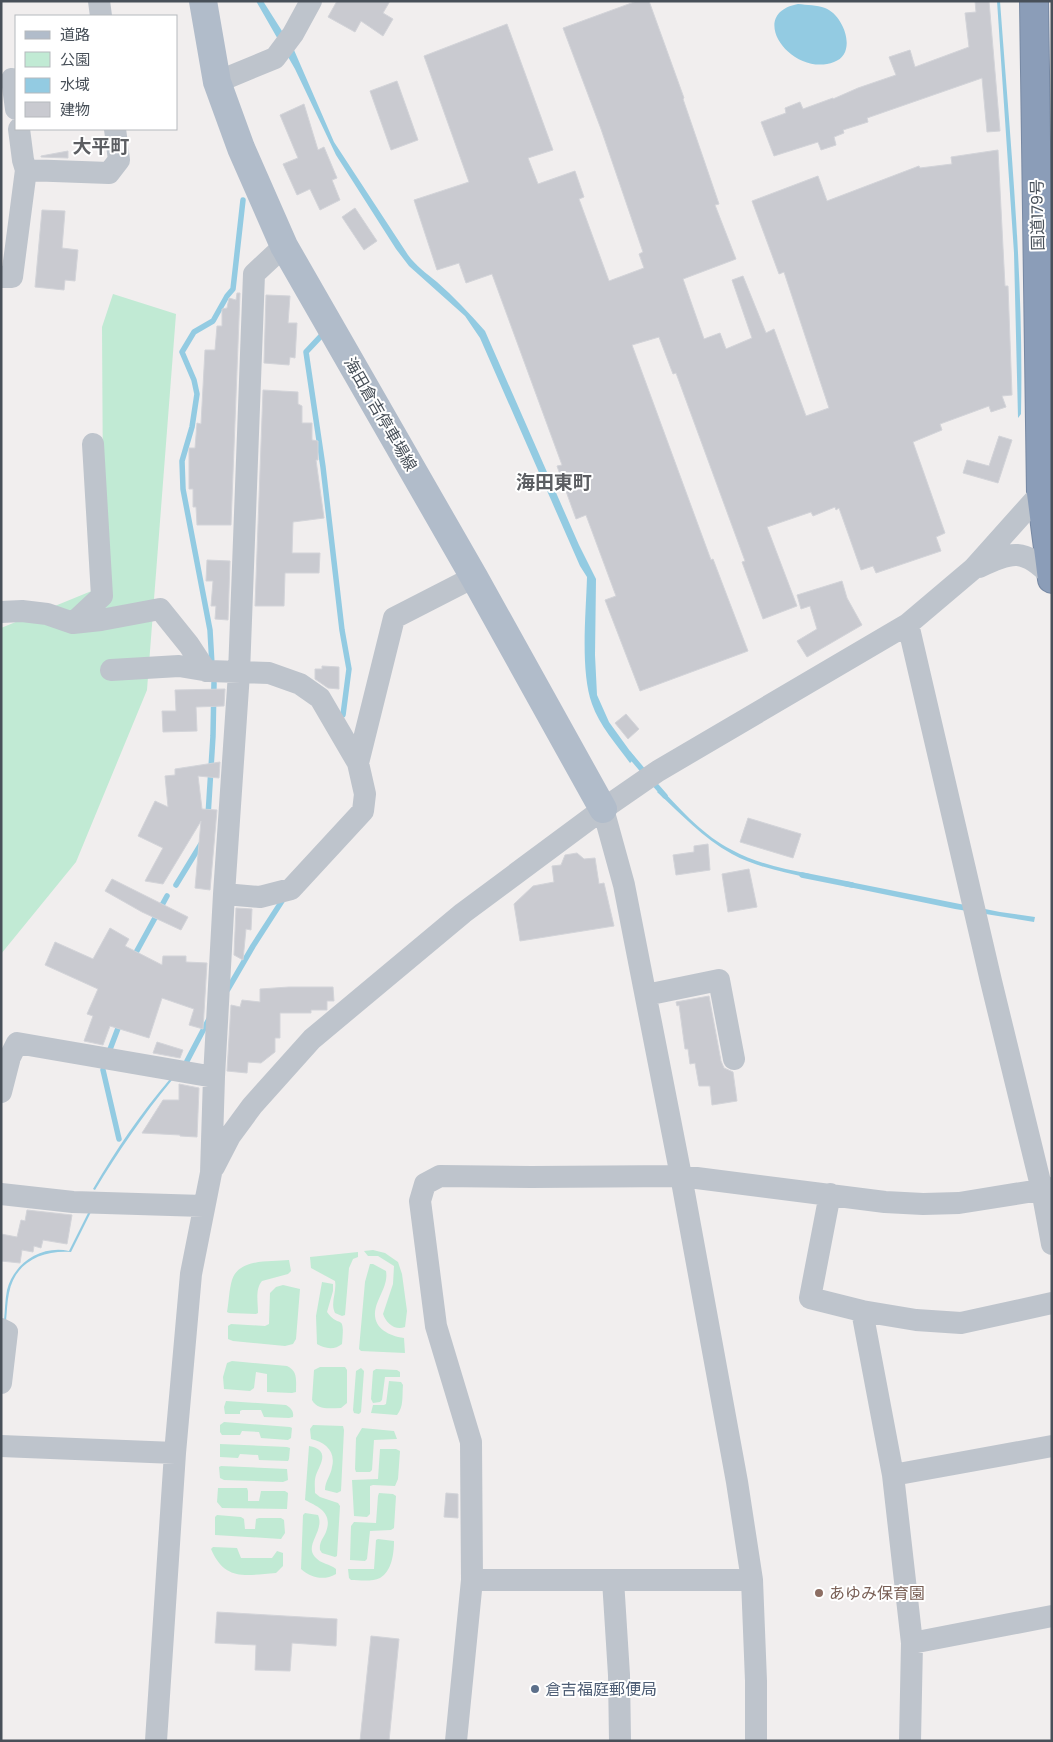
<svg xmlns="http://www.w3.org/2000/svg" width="1053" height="1742" font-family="Poppins,'Noto Sans JP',sans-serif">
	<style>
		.green { fill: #c1ead4 }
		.water { fill: #93cbe2 }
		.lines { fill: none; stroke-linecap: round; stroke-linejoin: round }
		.stream { stroke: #93cbe2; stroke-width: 5.5 }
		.building { fill: #c9cad0; stroke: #d3d4d9 }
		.highway-casing { stroke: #7688a3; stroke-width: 30 }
		.minor { stroke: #bec4cc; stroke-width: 22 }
		.major { stroke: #b1bcca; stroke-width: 28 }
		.highway { stroke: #8b9db8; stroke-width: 28 }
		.education-dot { fill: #8d6e63; stroke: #fff; stroke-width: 2 }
		.service-dot { fill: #5c6f8a; stroke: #fff; stroke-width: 2 }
		.labels { text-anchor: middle; stroke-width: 4; stroke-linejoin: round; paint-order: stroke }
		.street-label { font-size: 16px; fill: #485059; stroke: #fff }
		.education-label { font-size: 16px; fill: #785e54; stroke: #fff; text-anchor: start }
		.service-label { font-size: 16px; fill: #4e5e75; stroke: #fff; text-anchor: start }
		.quarter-label { font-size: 19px; font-weight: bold; fill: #5c5e62; stroke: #fff }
	</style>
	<rect width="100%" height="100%" fill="#f1eeee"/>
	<path class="green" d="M113,294L176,314L147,690L76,862L1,954V628L94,590L103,493L102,327Z
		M373,1250L385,1253L398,1262L402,1274L407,1311L405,1327C395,1331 386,1323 383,1314L393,1284L394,1266L378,1256H368L364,1251Z
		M358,1252V1257L353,1259L349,1268L345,1315L342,1316L335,1313C330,1303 337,1292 335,1281L311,1268L310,1257Z
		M289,1260L291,1271L288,1274L262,1281C255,1289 258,1302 258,1313L256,1314L229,1313L227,1312C229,1301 229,1290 232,1280C239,1258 270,1262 289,1260Z
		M370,1264H373L386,1271C388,1282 382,1291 378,1301C368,1324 384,1335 404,1338L405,1353L361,1351L359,1349L365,1282Z
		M322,1282L333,1284V1291L327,1312C340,1330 345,1311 342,1344C335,1350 325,1349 317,1344L316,1316Z
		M283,1285L300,1289L296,1339L293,1344L285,1346L233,1341L228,1339V1326L231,1324L265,1326L269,1324L270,1293L276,1287Z
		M232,1361L287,1366C298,1371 296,1380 296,1392L292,1393L267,1392V1374L256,1372L254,1388L250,1391L224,1389L223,1377L227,1363Z
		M320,1367H345L347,1370V1403L341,1408C330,1408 318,1411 312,1400L314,1370Z
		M361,1368L364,1371L361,1412L359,1414L354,1413L353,1410L356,1371Z
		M376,1369L397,1370L400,1372V1377H385L382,1400L380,1402L373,1403L371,1399L373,1371Z
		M389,1381L401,1382L403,1385C402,1395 404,1407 397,1415L371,1413L373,1405H384L386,1404Z
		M226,1401L286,1405C291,1408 294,1411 293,1417L289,1418L264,1417L261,1410H242L240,1411V1414H225L224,1407Z
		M224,1422L290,1427L292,1428L291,1438L288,1440L261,1438L259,1432L242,1431L240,1435H222L220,1432V1425Z
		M313,1425L343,1426L344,1430L341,1491L337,1493L325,1490C325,1481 331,1475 332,1467C336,1451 325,1442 311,1439L310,1429Z
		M362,1428L394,1431L397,1439L374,1440L372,1470L370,1472H356L355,1469L356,1438Z
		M220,1444L287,1447L290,1448L289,1459L288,1461L259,1460L258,1455L240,1454L238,1458L220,1457Z
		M309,1446C331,1450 320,1464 316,1475C314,1481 315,1487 315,1493L320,1497L338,1503L340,1506L337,1556L335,1557L322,1553L320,1550C319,1542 323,1539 326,1532C333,1513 319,1507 305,1500Z
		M380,1449H396L400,1451L398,1479L395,1486L373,1485L370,1486V1514L367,1517L354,1516L352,1480L378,1479Z
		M221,1466L287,1469L288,1480L283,1482L224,1480L220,1478L219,1467Z
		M218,1488H247L248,1491V1501H259L261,1491H285L288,1493L287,1509L222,1508L217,1502Z
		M379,1493L393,1494L396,1496L394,1528L391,1530L370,1531L367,1559L365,1561L350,1560L351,1526L354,1522L376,1523L378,1496Z
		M305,1513L318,1515C325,1531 304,1545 315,1557C321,1564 330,1564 336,1569V1574C324,1581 311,1578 301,1569L303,1515Z
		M217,1515L241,1517L244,1519L245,1529H255L256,1519L259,1518H281L284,1520L285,1533L281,1539L215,1535V1517Z
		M378,1539L394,1541C394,1553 392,1571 380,1578C372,1582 359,1580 351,1580L349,1578L348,1569H374L376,1540Z
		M213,1547L237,1548L241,1558H272L277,1551L283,1553V1566L276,1573C246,1575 225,1582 211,1549Z"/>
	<path class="water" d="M256,1H263L294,50L334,142L408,255C416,266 426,273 437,282C454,297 470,314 485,331L579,545L596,579L595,655L597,695L609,722L635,758L630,763C617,745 599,725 592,704C580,670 586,614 587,577L580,566L480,338L465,316L409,266L396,249L336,155L295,69Z
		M997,1H1000C1010,139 1024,276 1021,414L1018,418L1014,253Z
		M798,4C807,5 817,5 825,8C844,15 858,54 834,62C792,78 745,14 798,4Z
		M661,789C682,811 704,836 732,850C756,863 783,869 810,874L809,878C783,872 756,867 732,854C703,838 681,814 657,792Z
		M845,881L1000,912L1035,917L1034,922L955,909L844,886Z
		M170,1079L172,1080C143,1115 118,1152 95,1190L93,1189C116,1150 140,1114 170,1079Z
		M90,1209L92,1210L71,1252C42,1250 15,1262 9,1293C7,1302 7,1312 6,1321H4C5,1311 5,1300 7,1290C14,1263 41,1245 69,1251Z"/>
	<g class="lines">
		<path class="stream" d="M321,336L306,352L323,467L342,630L349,669L343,715
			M212,665L210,630L183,489L182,461L192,427L197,394L194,380L182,352L194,332L213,321L227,296L233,289L243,200
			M629,754L645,773
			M651,780L665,796
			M208,816L213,736L214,683
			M802,875L852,885
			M176,885L201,844
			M133,958L167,896
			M228,989L253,946L282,901
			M109,1052L120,1023
			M187,1061L209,1019
			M103,1070L119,1139"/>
	</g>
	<path class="building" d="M337,1H390L383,13L393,19L383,36L361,21L355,32L328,17Z
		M637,1H649L684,98L683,99L719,204L715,205L736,259L683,279L704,339L720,333L726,349L752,338L732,280L743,276L766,333L774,329L806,416L829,408L784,272L779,274L752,201L818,176L827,201L919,166L920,168L952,164L951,157L998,150L1005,286H1008L1012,395L1002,396L1006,407L991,412L989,406L940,424L942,430L913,442L945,533L936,537L941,551L876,573L873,566L861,570L839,508L836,510L835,507L813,516L811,512L767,527L797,606L763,619L742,562L745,561L676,373L673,374L659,337L632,345L711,560L713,559L748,651L640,691L605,600L616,596L586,515L576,519L557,466L562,465L492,274L466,283L459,263L437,270L414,200L469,182L424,56L507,24L553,150L528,158L538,184L575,171L584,197L579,199L609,281L644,268L639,254L643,252L601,129L563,28Z
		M975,1H989L1000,131L987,132L982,78L867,118L868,122L843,130L844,133L834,137L836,145L821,150L818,142L774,156L761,122L786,113L785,108L800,102L803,109L833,98V99L858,88L896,75L889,57L910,50L915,67L969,47L965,13L976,12Z
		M397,81L418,140L391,150L370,91Z
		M304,104L318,150L324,147L337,178L332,180L340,200L320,210L310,189L297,195L283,164L298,158L280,115Z
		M68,151V158L41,157V156Z
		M355,208L377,241L364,250L342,217Z
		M42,210L65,211L62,248L78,250L75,281L65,280L64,290L35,287Z
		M237,293H240L231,525H197L196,507H193V489H189V448H195L197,423L201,424L205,350H215L217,326H222V309L227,308L229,298L236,300Z
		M266,295L290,296L288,323H297L295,358L290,357L289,365L264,363Z
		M263,390L298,392V404L302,406V423H312V440L318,441V460H316L324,518L293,522L292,553H320L319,573H285L284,606H255Z
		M999,436L1012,440L998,483L963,473L967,460L989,466Z
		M207,560L230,561L228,620L215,619L216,606H211L213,581H206Z
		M842,581L847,598L862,625L807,657L797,641L817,629L810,606L801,609L797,595Z
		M322,666L339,667V689L328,688L315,679V669H322Z
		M225,689L224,706L196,707L197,731L163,732L162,711H176L175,690Z
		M626,714L639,729L628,739L615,723Z
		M220,762L219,778L198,776L202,809L217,810L210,890L195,888L201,821L163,884L145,881L163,848L138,836L155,801L168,807L165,776L175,775V769Z
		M748,818L801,834L793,858L740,842Z
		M708,844L710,870L676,875L673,855L694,852V846Z
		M577,853L584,859L595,858L599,884L604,883L614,926L520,941L514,904L533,886L554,882L552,866L561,865L565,855Z
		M749,869L757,907L728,912L722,874Z
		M112,879L188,917L181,930L142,912L105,891Z
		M236,908L252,909L251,930L246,929L243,960L234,955Z
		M110,928L129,939L125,946L162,965L163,956H186V962L207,963L203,1029L189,1025L194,1009L162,998L149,1038L110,1026L103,1045L84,1041L93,1016L87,1014L98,989L45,965L55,942L93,959Z
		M289,987H333L334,1001H327V1010H311V1013H280V1038H275V1052L261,1063L248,1062L247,1073L227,1071L231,1005L240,1007L242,1000L260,1002V989Z
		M709,996L721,1061L724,1068L733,1072L737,1101L712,1105L710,1086H699L695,1063L690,1064L688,1049H685L679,1005L677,1006L676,1002Z
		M157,1042L183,1050L180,1058L153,1053Z
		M179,1084L199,1088L197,1137L180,1136V1135L142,1133L163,1100H179Z
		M27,1210L72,1215L67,1244L43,1240L41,1248L34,1246L33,1252L22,1250L20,1263L1,1261V1234L17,1237L21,1220L25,1221Z
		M446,1493L458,1494V1518L444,1517Z
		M217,1612L337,1619L336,1646L292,1643L290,1671L255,1670L256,1645L215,1643Z
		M371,1636L399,1639L389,1741H360Z"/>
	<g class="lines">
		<g class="highway-casing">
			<path id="highway" d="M1034,1L1041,493L1052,579"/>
		</g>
		<path class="minor" d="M99,1L101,16
			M12,79L16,109
			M217,82L275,58L293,34L311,1
			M26,170L109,173L119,160L115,129
			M1,277H12L26,170L23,160L19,129
			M979,567C1012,551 1024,548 1051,576
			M1,612L22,611L47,614L73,623L101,620L160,609L189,645L206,671
			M73,623L102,596L93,444
			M908,624L991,981L1042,1190L1052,1244
			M111,670L179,666L209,671L269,673L300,684L320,698L358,763L365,794L363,811L291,889L260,897L224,894
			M358,763L394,618L474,577
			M603,809L624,885L681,1176L737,1482L752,1580L756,1681V1741
			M646,995L719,980L734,1059
			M1,1092L10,1057L17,1043L214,1077
			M214,1167L230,1136L252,1106L312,1039L463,913L603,809L658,771L908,624L973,569L1041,493L1052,491
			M1,1194L73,1202L203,1206
			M830,1194L810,1298L862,1311L893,1475L912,1643L910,1741
			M862,1311L916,1320L961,1323L1052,1303
			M1,1329L7,1332L1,1383
			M1,1446L175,1453
			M893,1475L1052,1446
			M472,1580H752
			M613,1580L619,1675L620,1741
			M912,1643L1052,1616
			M156,1741L175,1453L191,1274L211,1173L214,1077L224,894L239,673L254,274L284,246
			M456,1741L472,1580L471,1442L436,1326L420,1201L425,1184L440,1176L531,1177L681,1176L885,1202L923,1204L959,1203L1052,1188"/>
		<path class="major" d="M203,1L217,82L241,148L284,246L474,577L603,809"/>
		<use href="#highway" class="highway"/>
	</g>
	<circle class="education-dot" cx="819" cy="1593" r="5"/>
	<circle class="service-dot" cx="535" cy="1689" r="5"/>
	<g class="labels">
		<g class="street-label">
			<text transform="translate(1037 215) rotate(-91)" y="6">国道179号</text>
			<text transform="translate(381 414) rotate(60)" y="6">海田倉吉停車場線</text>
		</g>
		<g class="education-label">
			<text x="829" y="1599">あゆみ保育園</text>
		</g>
		<g class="service-label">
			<text x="545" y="1695">倉吉福庭郵便局</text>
		</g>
		<g class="quarter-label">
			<text x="101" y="153">大平町</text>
			<text x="554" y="489">海田東町</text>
		</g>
	</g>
	<rect width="1053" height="1742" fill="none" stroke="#485059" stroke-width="5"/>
	<rect x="15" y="15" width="162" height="115" fill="#ffffff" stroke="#b6b9bd"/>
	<rect x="25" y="31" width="25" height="8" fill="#b1bcca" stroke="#b6b9bd"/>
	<text x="60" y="40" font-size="15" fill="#485059">道路</text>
	<rect x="25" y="52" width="25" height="15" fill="#c1ead4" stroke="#b6b9bd"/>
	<text x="60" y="65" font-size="15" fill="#485059">公園</text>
	<rect x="25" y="78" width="25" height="15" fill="#93cbe2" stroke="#b6b9bd"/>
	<text x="60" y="90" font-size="15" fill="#485059">水域</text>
	<rect x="25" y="102" width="25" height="15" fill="#c9cad0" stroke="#b6b9bd"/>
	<text x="60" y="115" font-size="15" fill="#485059">建物</text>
</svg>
